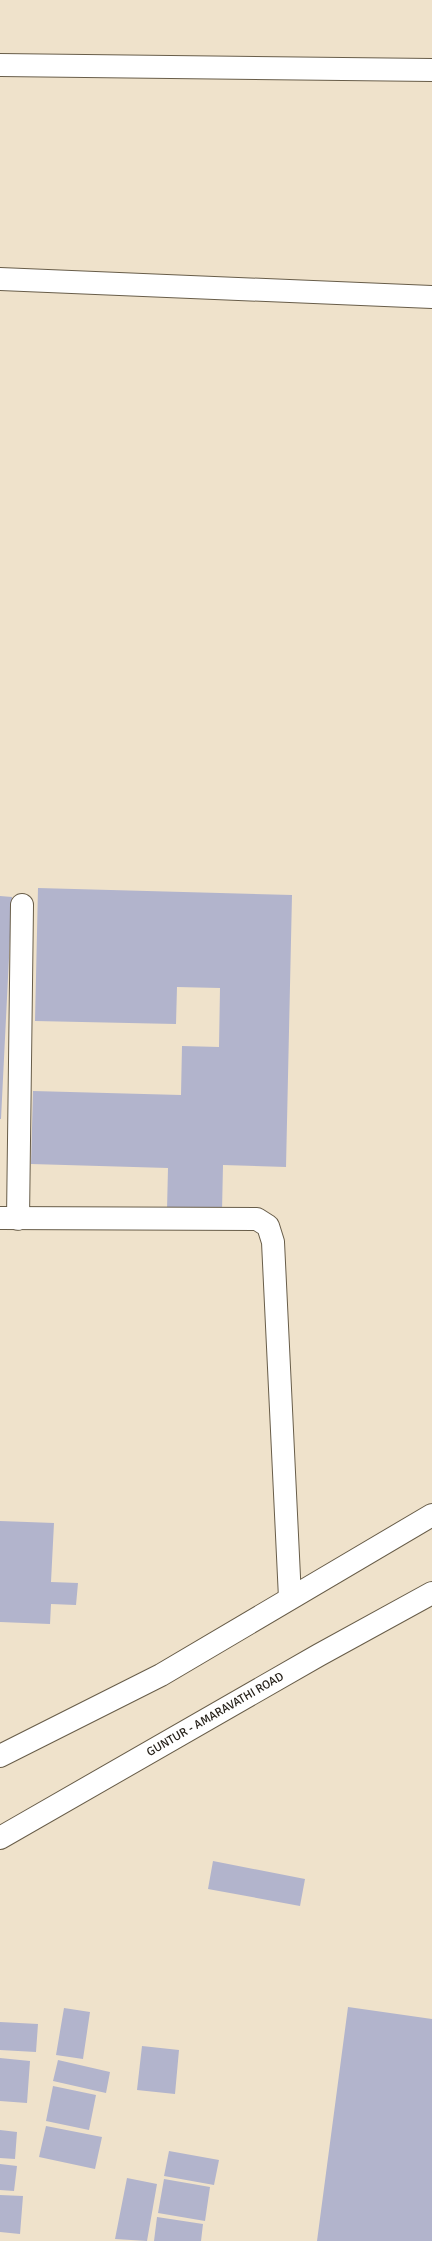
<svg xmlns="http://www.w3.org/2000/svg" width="432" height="2241" font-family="Signika,sans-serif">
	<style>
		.building { fill: #b2b4cc }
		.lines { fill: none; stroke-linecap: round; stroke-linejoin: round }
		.minor-casing { stroke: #685d49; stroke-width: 24 }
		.major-casing { stroke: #685d49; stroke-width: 24 }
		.minor { stroke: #fff; stroke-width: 22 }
		.major { stroke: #fff; stroke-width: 22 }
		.labels { text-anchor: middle; stroke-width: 4; stroke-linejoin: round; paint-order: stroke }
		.street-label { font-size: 12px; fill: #27221a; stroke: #fff }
	</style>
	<rect width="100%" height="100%" fill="#efe2cb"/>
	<path class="building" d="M38,888L292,895L286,1167L223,1165L222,1211L167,1210L168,1168L31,1164L33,1091L181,1095L182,1046L219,1047L220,988L177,987L176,1024L35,1021Z
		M0,896L12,897L1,1119H0Z
		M0,1521L54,1523L51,1582L78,1583L76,1605L51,1604L50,1624L0,1622Z
		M213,1861L305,1879L300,1906L208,1889Z
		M348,2007L432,2019V2241H317Z
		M64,2008L90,2012L83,2059L56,2055Z
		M0,2022L38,2024L36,2052L0,2050Z
		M142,2046L179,2050L175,2094L137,2090Z
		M0,2058L30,2061L27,2103L0,2101Z
		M58,2060L110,2072L106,2093L53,2081Z
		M53,2086L96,2095L89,2130L46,2121Z
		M46,2126L102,2137L95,2169L39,2157Z
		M0,2130L17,2132L15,2159L0,2158Z
		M169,2151L219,2160L214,2185L164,2176Z
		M0,2164L17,2166L14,2191L0,2190Z
		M127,2178L157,2184L147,2241L115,2239Z
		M164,2179L210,2187L205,2221L158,2213Z
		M0,2195L23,2196L20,2234L0,2232Z
		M157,2217L203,2224L201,2241H154Z"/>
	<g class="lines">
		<g class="minor-casing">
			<path id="minor" d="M0,65L432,70
				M0,279L432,297
				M0,1218L257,1219L268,1226L273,1242L290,1598
				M18,1219L22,905"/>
		</g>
		<g class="major-casing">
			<path id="major" d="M0,1756L161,1675L432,1515
				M0,1838L319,1655L432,1593"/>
		</g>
		<use href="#minor" class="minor"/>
		<use href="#major" class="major"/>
	</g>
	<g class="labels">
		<g class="street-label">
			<text transform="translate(215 1714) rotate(-30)" y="4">GUNTUR - AMARAVATHI ROAD</text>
		</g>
	</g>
</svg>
